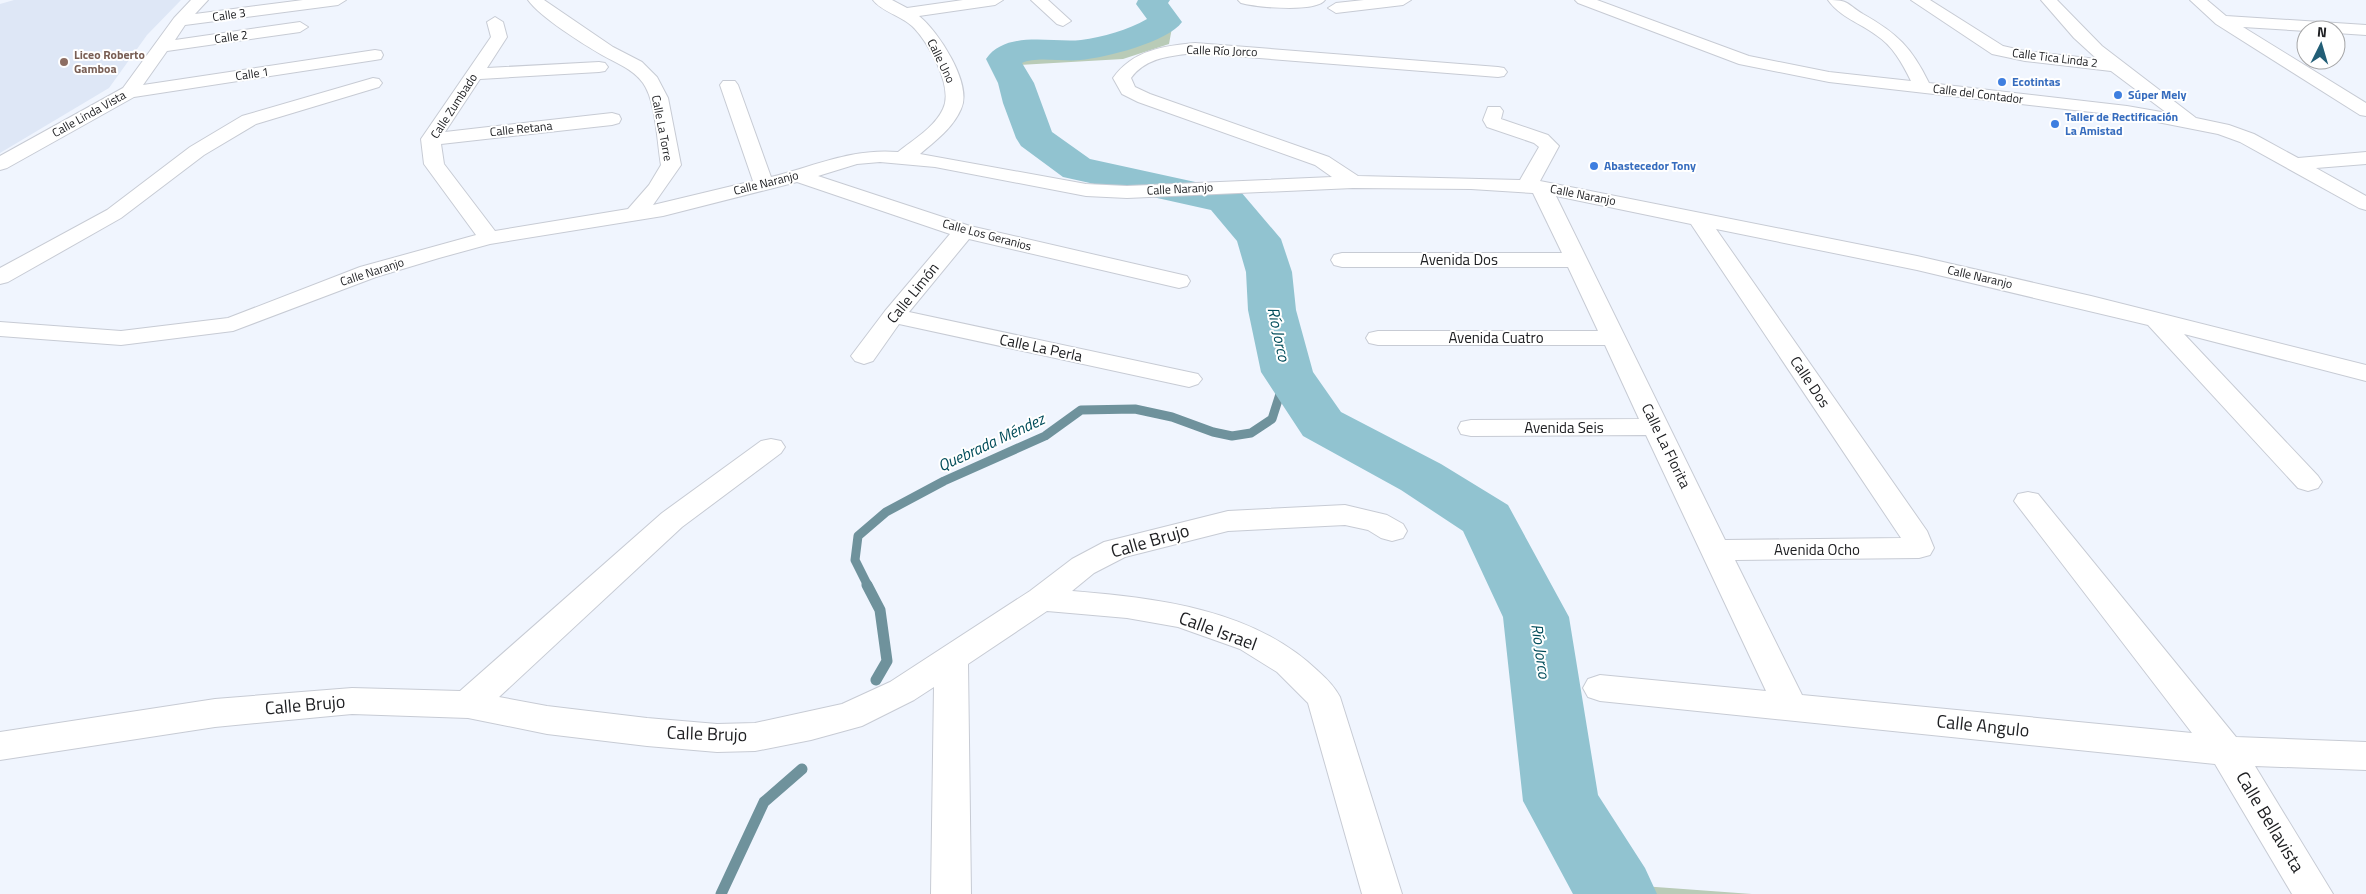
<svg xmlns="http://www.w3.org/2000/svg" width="2366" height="894" font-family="'Titillium Web',sans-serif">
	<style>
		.built { fill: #dee7f6 }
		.green { fill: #b9cbb7 }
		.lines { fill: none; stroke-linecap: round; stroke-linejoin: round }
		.stream-far1 { stroke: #6f929c; stroke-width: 9 }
		.stream { stroke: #6f929c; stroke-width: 11 }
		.river { fill: #91c3d0; fill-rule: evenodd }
		.minor-casing { stroke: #c7cbd4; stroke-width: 2 }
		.minor { fill: #fff; fill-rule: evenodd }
		.education-dot { fill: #8d6e63; stroke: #fff; stroke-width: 2 }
		.shop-dot { fill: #3f7fe0; stroke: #fff; stroke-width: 2 }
		.labels { text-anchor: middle; stroke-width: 4; stroke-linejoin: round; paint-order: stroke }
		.far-street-label { font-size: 12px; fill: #202124; stroke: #fff }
		.far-education-label { font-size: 12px; font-weight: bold; fill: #785e54; stroke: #fff; text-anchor: start }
		.far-shop-label { font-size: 12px; font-weight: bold; fill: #366cbe; stroke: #fff; text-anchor: start }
		.street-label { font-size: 15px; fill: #202124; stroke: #fff }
		.water-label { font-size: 16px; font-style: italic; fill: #004c5a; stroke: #fff }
		.near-street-label { font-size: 18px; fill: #202124; stroke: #fff }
	</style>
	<rect width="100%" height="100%" fill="#f0f5fe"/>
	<path class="built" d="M14,0H181L147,35L109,88L0,153V4Z"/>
	<path class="green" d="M1173,22L1169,44L1123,59L1019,65L1021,56L1027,53H1082L1149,36Z
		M1642,886L1752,894H1646Z"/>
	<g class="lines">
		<path class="stream-far1" d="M868,586L855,560L858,536L886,512L944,481L1045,436L1081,410L1135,409L1172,417L1213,432L1232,436L1251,433L1272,419L1287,372"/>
		<path class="stream" d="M867,585L880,610L887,661L876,680
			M721,894L764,802L802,769"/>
		<path class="river" d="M1138,0H1170L1168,3L1182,22C1168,42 1105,58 1080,60C1064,62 1036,56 1022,63L1034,83L1052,132L1090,159L1241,192L1281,239L1292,272L1296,310L1313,372L1341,412L1441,464L1508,505L1569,617L1598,795L1645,868L1657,894H1573L1523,801L1503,617L1463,531L1401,490L1303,436L1261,372L1248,310L1246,272L1237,241L1211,210L1063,177L1021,146L1016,138L1003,103L998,83L986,59C1006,30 1051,43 1081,40C1103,37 1128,30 1147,19L1136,4Z"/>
		<g class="minor-casing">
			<path id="minor" d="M191,0H208L195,14L303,0H346L338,5L185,25L175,40L300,22L308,27L300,32L167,51L143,85L375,50L381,51L383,55L381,59L375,60L134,97L7,168L0,170V156L123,88L174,18Z
				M528,0H544L613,47L642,62L657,77L668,98L681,165L653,205L753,181L720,85L723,81H735L738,85L771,177C815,166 852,148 898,152C913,140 935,127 943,109C954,87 928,41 912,26C901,16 881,11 873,0H892L907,8L963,0H1003L995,5L919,16C938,31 973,84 961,109C953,128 935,141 920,154L1086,184L1127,186L1332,177L1315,165L1138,102L1122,94L1113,78C1133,50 1163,46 1195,43L1498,67L1504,68L1507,72L1504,76L1498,77L1195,53C1171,56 1146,57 1131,78L1135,87L1150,94L1329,157L1358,176L1520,180L1539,147L1534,143L1487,127L1483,120L1488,107H1500L1503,111L1501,119L1548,135L1559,146L1540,181L1917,256L2091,296L2366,365V381L2184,334L2318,476L2322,482L2318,488L2308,491L2298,488L2148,325L1917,270L1716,229L1927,531L1934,548L1930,555L1919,558L1735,560L1802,695L2192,733L2014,501L2018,494L2028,492L2038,494L2236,737L2366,742V770L2255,766L2333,894H2292L2215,764L1600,701L1588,697L1583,688L1588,679L1600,675L1766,691L1646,435L1471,436L1461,434L1458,428L1461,422L1471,420L1639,419L1605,345H1378L1369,343L1366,338L1369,333L1378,331H1598L1568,267H1342L1334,265L1331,260L1334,255L1342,253H1562L1533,193L1471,189L1353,188L1127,198L1086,196L935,167L880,162L857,164L818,176L970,226L1187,276L1190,281L1187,286L1179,288L969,239L909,312L1198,374L1202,379L1198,384L1189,387L899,324L873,361L864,364L855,361L851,356L885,311L950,234L797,182L663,216L490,244L439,258L376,277L233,331L121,345L0,336V322L121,331L228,318L360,267L476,235L424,164L421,139L491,37L487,22L495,17L503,22L507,37L487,68L599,62L605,63L608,67L605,71L599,72L480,79L445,132L612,113L619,115L621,119L619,123L612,125L441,144L444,164L495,231L628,209L649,185L661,165C657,142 656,101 643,83C633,69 616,63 602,55C583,44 540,17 528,0ZM1556,196L1691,224L1901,538L1725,540Z
				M1031,0H1048L1071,21L1063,26L1057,24Z
				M1238,0H1325C1316,13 1255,7 1241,3Z
				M1364,0H1411L1403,5L1336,13L1328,8L1336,3Z
				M1575,0H1597L1749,56L1829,72L1911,81C1902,63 1893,46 1876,35C1860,23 1840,17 1828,0C1850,0 1846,4 1863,14C1897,33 1912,48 1929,83L2127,106L2167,113L2111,71L2025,61L1992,54L1911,0H1930L2003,46L2025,51L2097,59L2074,38L2041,0H2057L2102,46L2196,118L2229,125L2254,134L2298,158L2366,152V164L2316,168L2366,196V210L2359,208L2240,142L2218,134L2127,116L1829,82L1739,64L1578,3Z
				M2190,0H2207L2226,16L2366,25V35L2336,33V30L2306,31L2243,27L2366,103V116L2360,115L2216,24Z
				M373,78L379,79L382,83L379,87L256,124L204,155L121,218L8,282L0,284V268L107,210L190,147L242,116Z
				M771,439L781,441L785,447L781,453L682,527L499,697L547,706L647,718L717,724L755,723L842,704L890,682L1030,591L1072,559L1104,542L1228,511L1345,505L1387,515L1403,524L1407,531L1403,538L1392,541L1381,538L1368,530L1345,525L1228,531L1125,557L1094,573L1072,591C1157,598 1254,609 1318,671C1327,679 1334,686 1340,697L1402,894H1362L1308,703L1277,672L1240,649L1178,627L1127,618L1047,611L968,664L971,894H931L934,687L914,700L862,726L811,740L755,751L717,752L647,746L547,734L468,718L352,714L215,727L0,760V732L215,699L352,688L460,691L662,513L761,441Z"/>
		</g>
		<use href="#minor" class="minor"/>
	</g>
	<circle class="education-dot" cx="64" cy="62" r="5"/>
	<g class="shop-dot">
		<circle cx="2002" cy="82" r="5"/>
		<circle cx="2118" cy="95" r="5"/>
		<circle cx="2055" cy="124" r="5"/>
		<circle cx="1594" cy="166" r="5"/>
	</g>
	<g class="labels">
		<g class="far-street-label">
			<text transform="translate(229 15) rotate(-8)" y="4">Calle 3</text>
			<text transform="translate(231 37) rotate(-8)" y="4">Calle 2</text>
			<text transform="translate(1222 51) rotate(2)" y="4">Calle Río Jorco</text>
			<text transform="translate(2055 58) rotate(7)" y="4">Calle Tica Linda 2</text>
			<text transform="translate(941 61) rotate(64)" y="4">Calle Uno</text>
			<text transform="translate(252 74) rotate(-8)" y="4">Calle 1</text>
			<text transform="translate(1978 94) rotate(7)" y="4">Calle del Contador</text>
			<text transform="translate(454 106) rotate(-57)" y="4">Calle Zumbado</text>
			<text transform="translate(89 114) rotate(-29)" y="4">Calle Linda Vista</text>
			<text transform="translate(662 128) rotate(79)" y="4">Calle La Torre</text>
			<text transform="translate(521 129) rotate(-6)" y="4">Calle Retana</text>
			<text transform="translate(766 183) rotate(-14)" y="4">Calle Naranjo</text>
			<text transform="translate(1180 189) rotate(-3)" y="4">Calle Naranjo</text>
			<text transform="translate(1583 195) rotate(11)" y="4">Calle Naranjo</text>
			<text transform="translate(987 235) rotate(15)" y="4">Calle Los Geranios</text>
			<text transform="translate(372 272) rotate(-18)" y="4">Calle Naranjo</text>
			<text transform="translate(1980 277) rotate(13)" y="4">Calle Naranjo</text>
		</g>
		<g class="far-education-label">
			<text x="74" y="59">Liceo Roberto<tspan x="74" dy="14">Gamboa</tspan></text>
		</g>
		<g class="far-shop-label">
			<text x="2012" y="86">Ecotintas</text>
			<text x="2128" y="99">Súper Mely</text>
			<text x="2065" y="121">Taller de Rectificación<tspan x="2065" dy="14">La Amistad</tspan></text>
			<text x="1604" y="170">Abastecedor Tony</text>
		</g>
		<g class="street-label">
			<text x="1459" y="265">Avenida Dos</text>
			<text transform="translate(913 293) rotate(-51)" y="5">Calle Limón</text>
			<text x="1496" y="343">Avenida Cuatro</text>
			<text transform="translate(1041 348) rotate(12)" y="5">Calle La Perla</text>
			<text transform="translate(1810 382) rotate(56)" y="5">Calle Dos</text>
			<text x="1564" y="433">Avenida Seis</text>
			<text transform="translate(1666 446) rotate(64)" y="5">Calle La Florita</text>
			<text x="1817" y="555">Avenida Ocho</text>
		</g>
		<g class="water-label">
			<text transform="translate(1279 334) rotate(78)" y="6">Río Jorco</text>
			<text transform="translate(991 442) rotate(-25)" y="6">Quebrada Méndez</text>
			<text transform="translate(1541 651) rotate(82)" y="6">Río Jorco</text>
		</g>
		<g class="near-street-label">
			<text transform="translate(1150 541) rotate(-16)" y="6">Calle Brujo</text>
			<text transform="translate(1218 631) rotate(20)" y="6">Calle Israel</text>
			<text transform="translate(305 705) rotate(-5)" y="6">Calle Brujo</text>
			<text transform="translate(1983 726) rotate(6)" y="6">Calle Angulo</text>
			<text transform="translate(707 734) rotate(2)" y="6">Calle Brujo</text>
			<text transform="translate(2270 822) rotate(59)" y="6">Calle Bellavista</text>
		</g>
	</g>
	<g transform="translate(2321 45) rotate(5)"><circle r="24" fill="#ffffff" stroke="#a6a6a7"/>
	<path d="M0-4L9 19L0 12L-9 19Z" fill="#225e76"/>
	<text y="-8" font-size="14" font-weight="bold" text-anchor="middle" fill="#202124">N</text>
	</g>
</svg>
